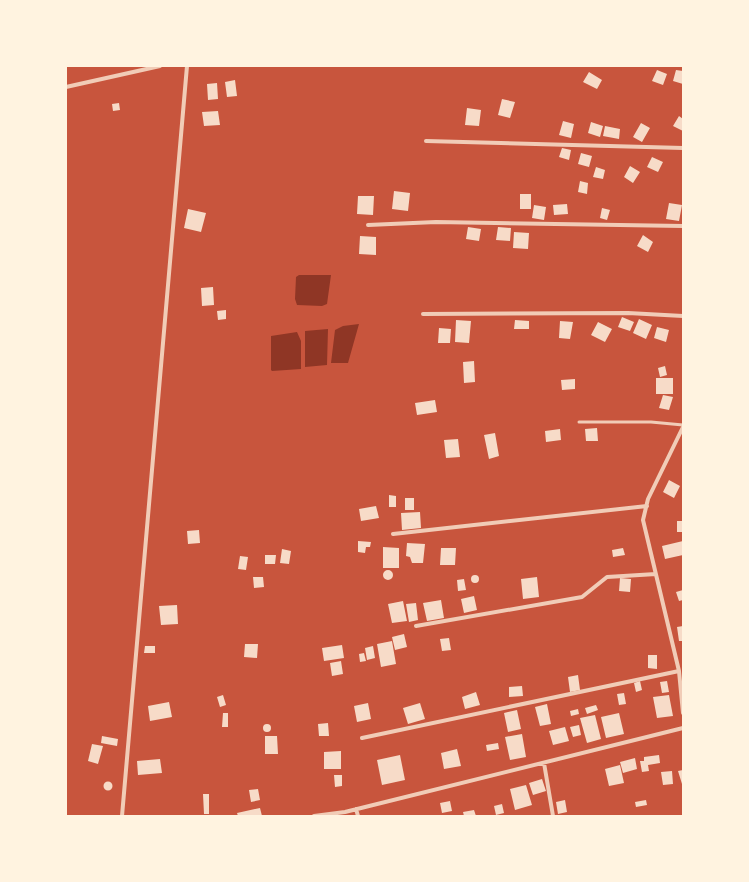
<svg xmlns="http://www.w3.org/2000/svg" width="749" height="882" font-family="Arial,sans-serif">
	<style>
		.water { fill: #8f3625 }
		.building { fill: #f7dbc8 }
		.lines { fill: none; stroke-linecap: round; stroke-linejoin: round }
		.service { stroke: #f1ccb7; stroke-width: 3 }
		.minor { stroke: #f1ccb7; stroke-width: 4 }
	</style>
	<rect width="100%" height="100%" fill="#c8553d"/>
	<path class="water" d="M299,275H331L327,304L322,306L297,305L295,299L296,277Z
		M359,324L348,363H331L335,330L343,326Z
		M328,329L327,365L305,367V331Z
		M297,332L301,341V369L272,371L271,370V336Z"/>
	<path class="building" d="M657,70L667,74L663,85L652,81Z
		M676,70L683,71V84L673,81Z
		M589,72L602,80L597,89L583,82Z
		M235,80L237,96L227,97L225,82Z
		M217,83L218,99L208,100L207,84Z
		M502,99L515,102L510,118L498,115Z
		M119,103L120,110L113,111L112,104Z
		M467,108L481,110L479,126L465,125Z
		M218,111L220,125L204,126L202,112Z
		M679,116L683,119V131L673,126Z
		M563,121L574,124L571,138L559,135Z
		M591,122L603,126L600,137L588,133Z
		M641,123L650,128L642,142L633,137Z
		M605,126L620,129L619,139L603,136Z
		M562,148L571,150L569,160L559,157Z
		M581,153L592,156L589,167L578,164Z
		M652,157L663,162L658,172L647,167Z
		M630,166L640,172L633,183L624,177Z
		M596,167L605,170L603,179L593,177Z
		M580,181L588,183L587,194L578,192Z
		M394,191L410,193L408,211L392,209Z
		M520,194H531V209H520Z
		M358,196H374L373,215L357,214Z
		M669,203L682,205L679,221L666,219Z
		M567,204L568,214L554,215L553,205Z
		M534,205L546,207L544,220L532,218Z
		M602,208L610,210L607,220L600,218Z
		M188,209L206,213L201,232L184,228Z
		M468,227L481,229L479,241L466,239Z
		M498,227L511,228L510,241L496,240Z
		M514,232L529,233L528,249L513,248Z
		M643,235L653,242L648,252L637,246Z
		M360,236L376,237V255L359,254Z
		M213,287L214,305L202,306L201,288Z
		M226,310V319L218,320L217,311Z
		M622,317L634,322L630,331L618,327Z
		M639,319L652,325L646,339L633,333Z
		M456,320L471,321L469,343L455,342Z
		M515,320L529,321V329H514Z
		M560,321L573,322L570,339L559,338Z
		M598,322L612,329L605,342L591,335Z
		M657,327L669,330L666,342L654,338Z
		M439,328L451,329L450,343H438Z
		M474,361L475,382L464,383L463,362Z
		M665,366L667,375L660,377L658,368Z
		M656,378H673V394H656Z
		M575,379V389L562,390L561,380Z
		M663,395L673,397L669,410L659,408Z
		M435,400L437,412L417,415L415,403Z
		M597,428L598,441H586L585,429Z
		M560,429L561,440L546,442L545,431Z
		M495,433L499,456L489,459L484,435Z
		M458,439L460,457L446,458L444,440Z
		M669,480L680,486L674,498L663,492Z
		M389,495L396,496V507H389Z
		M405,498H414V510H405Z
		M376,506L379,518L361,521L359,509Z
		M420,512L421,528L402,530L401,513Z
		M677,521H683V532H677Z
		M199,530L200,543L188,544L187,531Z
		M358,541L371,542L370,547H366L365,553L358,552Z
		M683,541V555L665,559L662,546Z
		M407,543L425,544L423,563H412L410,557L406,556Z
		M383,547L399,548V568H383Z
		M441,548H456L455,565H440Z
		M623,548L625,555L613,557L612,550Z
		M282,549L291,551L289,564L280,563Z
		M265,555H276L275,564H265Z
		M240,556L248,557L246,570L238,569Z
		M383 575a5 5 0 1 1 10 0a5 5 0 1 1-10 0Z
		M471 579a4 4 0 1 1 8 0a4 4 0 1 1-8 0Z
		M253,577H263L264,587L254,588Z
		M537,577L539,597L523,599L521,579Z
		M620,578L631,579L630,592L619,591Z
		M464,579L466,590L458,591L457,580Z
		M683,590V600L679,601L676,592Z
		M474,596L477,610L464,613L461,599Z
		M441,600L444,618L427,621L423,603Z
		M403,601L407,621L392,623L388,604Z
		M416,603L418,620L409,622L406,604Z
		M177,605L178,624L161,625L159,606Z
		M683,626V641H679L677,627Z
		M404,634L407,647L395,650L392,637Z
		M449,638L451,650L442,651L440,639Z
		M392,641L396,664L381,667L377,644Z
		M245,644H258L257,658L244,657Z
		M342,645L344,658L324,661L322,648Z
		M145,646H155V653H144Z
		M373,646L375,658L367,660L365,648Z
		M364,653L366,661L360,662L359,654Z
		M648,655H657V669L648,668Z
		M341,661L343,674L332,676L330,663Z
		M578,675L580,690L570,692L568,677Z
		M640,681L642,690L636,692L634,683Z
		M667,681L669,692L662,693L660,682Z
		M522,686L523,696L509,697V687Z
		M476,692L480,705L465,709L462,697Z
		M624,693L626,704L619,705L617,694Z
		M223,695L226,705L220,707L217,697Z
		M669,695L673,716L657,718L653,697Z
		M169,702L172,717L150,721L148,706Z
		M368,703L371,719L357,722L354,706Z
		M420,703L425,719L408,724L403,708Z
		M547,704L551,724L540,726L535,707Z
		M596,705L598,710L587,714L585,708Z
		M578,709L579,714L571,716L570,711Z
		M517,710L521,729L508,732L504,713Z
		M223,713H228V727H222Z
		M619,713L624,734L606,738L601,717Z
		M595,715L601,739L587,743L580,718Z
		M328,723L329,736H319L318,724Z
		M263 728a4 4 0 1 1 8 0a4 4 0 1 1-8 0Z
		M579,725L581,735L573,737L570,727Z
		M565,727L569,741L553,745L549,731Z
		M522,734L526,757L510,760L505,737Z
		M102,736L118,739L117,746L101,743Z
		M265,736H277L278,754H265Z
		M498,743L499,749L487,751L486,745Z
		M92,744L103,746L98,764L88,761Z
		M457,749L461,766L444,769L441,753Z
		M341,751V769H324V752Z
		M400,755L405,780L382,785L377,760Z
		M659,755L660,763L648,765L649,771L642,772L640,761H644V757Z
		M635,758L637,769L623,773L620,762Z
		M160,759L162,773L138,775L137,761Z
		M620,765L624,783L609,786L605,769Z
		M683,770V784H682L678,771Z
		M672,771L673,784L663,785L661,772Z
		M334,775H342V786L335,787Z
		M542,779L546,791L533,795L529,783Z
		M103.5 786a4.5 4.5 0 1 1 9 0a4.5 4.5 0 1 1-9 0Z
		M526,785L532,805L515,810L510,789Z
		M258,789L260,800L251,802L249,790Z
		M203,794H209V814H204Z
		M565,800L567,812L558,814L556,802Z
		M646,800L647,805L636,807L635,802Z
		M450,801L452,811L442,813L440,803Z
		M502,804L504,813L496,815L494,806Z
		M260,808L262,816H238L237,813Z
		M474,810L476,816H464L463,812Z"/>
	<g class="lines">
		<path class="service" d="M579,422H651L683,425"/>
		<path class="minor" d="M66,87L160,66
			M426,141L683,148
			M368,225L436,222L683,226
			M423,314L628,313L683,316
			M683,427L648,499L643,520L679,671L683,713
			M393,534L647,506
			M416,626L582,597L607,577L656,574
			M362,738L679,671
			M544,763L553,816
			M356,809L358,816
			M122,816L187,66
			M314,816L345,812L683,728"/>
	</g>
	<rect width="749" height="882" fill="none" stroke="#fff3e0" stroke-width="134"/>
</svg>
